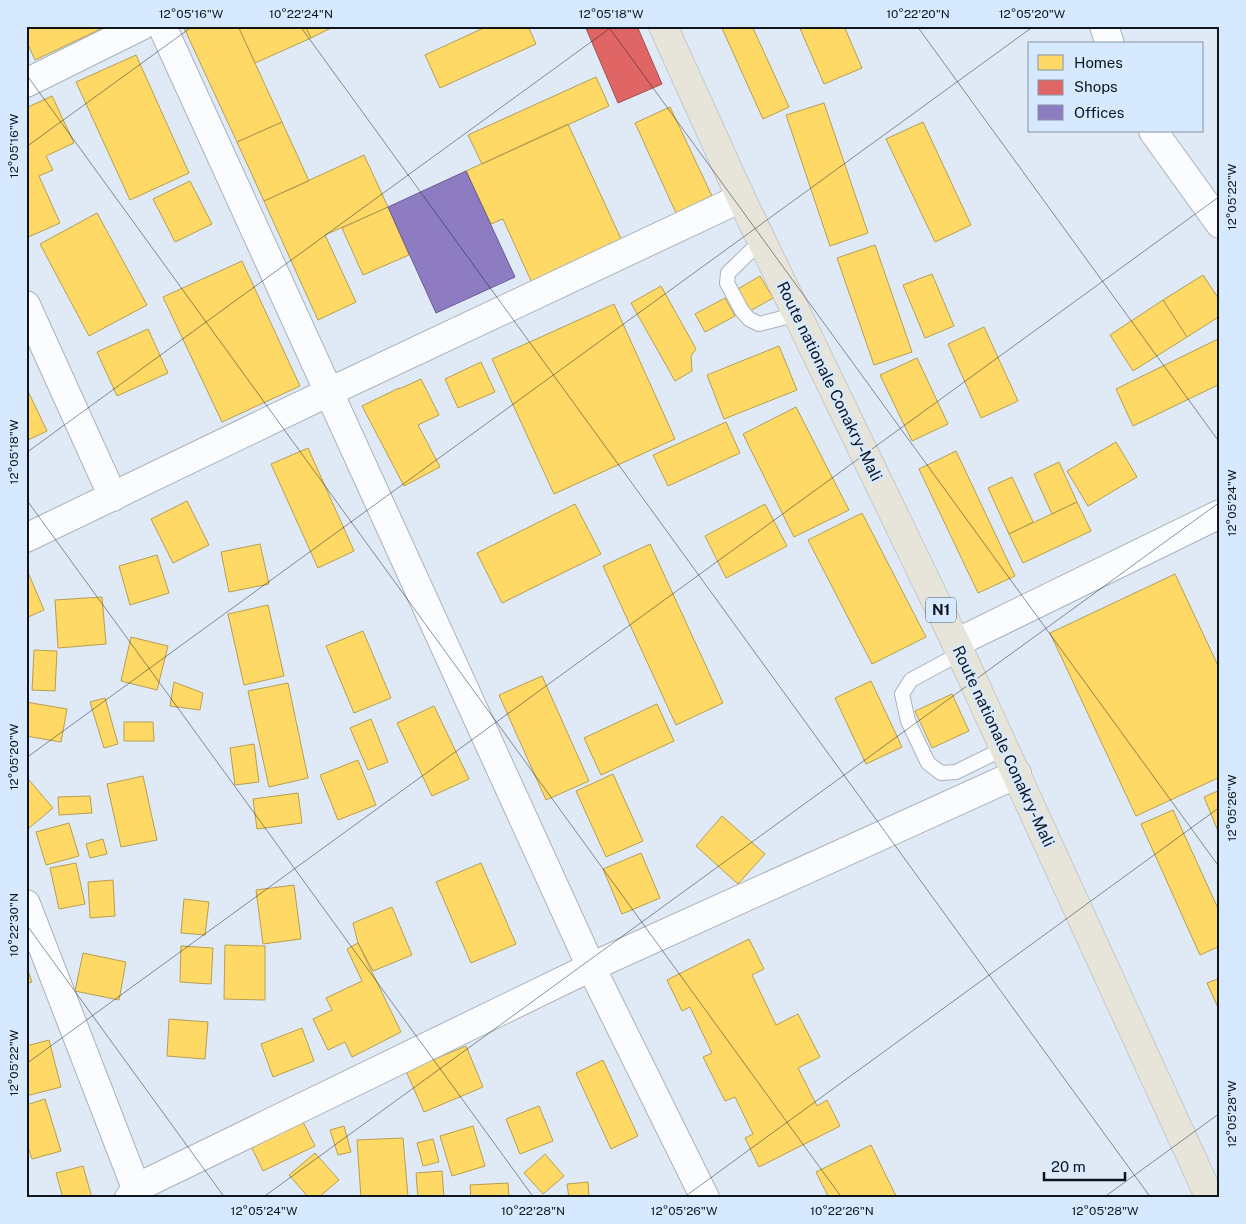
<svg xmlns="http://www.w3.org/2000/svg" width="1246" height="1224" font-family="'Public Sans',sans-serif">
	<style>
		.homes { fill: #ffd966; stroke: #b79e50 }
		.shops { fill: #e06666; stroke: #a14e50 }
		.offices { fill: #8e7cc3; stroke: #685d91 }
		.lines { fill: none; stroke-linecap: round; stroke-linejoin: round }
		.service-casing { stroke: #aab2bc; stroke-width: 16 }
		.minor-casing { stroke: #aab2bc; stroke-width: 30 }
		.tertiary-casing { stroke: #aab2bc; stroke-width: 30 }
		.trunk-casing { stroke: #c4c9ce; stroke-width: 30 }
		.service { stroke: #fafcfe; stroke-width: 14 }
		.minor { stroke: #fafcfe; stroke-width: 28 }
		.tertiary { stroke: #fafcfe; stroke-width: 28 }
		.trunk { stroke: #e7e4d9; stroke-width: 28 }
		.ticks { fill: none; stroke: #0e151c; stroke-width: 1; stroke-opacity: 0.45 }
		.labels { text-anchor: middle; stroke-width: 5; stroke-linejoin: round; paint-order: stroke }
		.shield { fill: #d6e9ff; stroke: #4a5560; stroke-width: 1 }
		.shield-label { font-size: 15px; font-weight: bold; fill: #0e151c }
		.street-label { font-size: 16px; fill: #0e151c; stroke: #d6e9ff }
		.neatline { fill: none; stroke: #0e151c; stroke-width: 2 }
		.ticks-label { font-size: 12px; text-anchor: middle; fill: #0e151c }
	</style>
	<rect width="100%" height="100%" fill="#dfeaf6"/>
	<path class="homes" d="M26,26H107L35,60L26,40Z
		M188,26H238L282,122L237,142L184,28Z
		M238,26H305L311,38L255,63Z
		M305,26H335L311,38Z
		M488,26H528L536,44L440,88L425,55Z
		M721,26H752L789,107L763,119Z
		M799,26H844L862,68L824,84Z
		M136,55L189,173L130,200L76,82Z
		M596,77L609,106L482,164L468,135Z
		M52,96L74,143L46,156L53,170L39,176L60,223L26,238V108Z
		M824,103L868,233L830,246L786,115Z
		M670,107L712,196L676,213L635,123Z
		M282,122L309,181L264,201L237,142Z
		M923,122L971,225L935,242L886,139Z
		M568,124L622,241L532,283L503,219L491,224L466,171Z
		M364,155L388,207L325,235L356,302L318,320L264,201Z
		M190,181L212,224L175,242L153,199Z
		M388,207L409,255L363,275L342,228Z
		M97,213L147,305L89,336L40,244Z
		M875,245L912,352L874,365L837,258Z
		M242,261L300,386L222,422L163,297Z
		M932,274L954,326L925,338L903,285Z
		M1203,275L1220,301V316L1187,337L1163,300Z
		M760,276L773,298L750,311L738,289Z
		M661,286L696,349L691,356L692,371L675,381L631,303Z
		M725,298L735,316L705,332L695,314Z
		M1163,300L1187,337L1133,371L1110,335Z
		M614,304L675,439L554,494L492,359Z
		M984,327L1018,401L981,418L948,344Z
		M148,329L168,373L117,396L97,352Z
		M1220,338V384L1133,426L1116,389Z
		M779,346L797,390L724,419L707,375Z
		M917,358L948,424L912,441L880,375Z
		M481,362L495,392L458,408L445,379Z
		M421,379L439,415L418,425L440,467L404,486L362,406L399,388V389Z
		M26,387L47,431L26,441Z
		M796,407L849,510L794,537L743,434Z
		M726,422L740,453L668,486L653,455Z
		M1116,442L1137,477L1088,506L1067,471Z
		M308,448L354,551L318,568L271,464Z
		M956,451L1015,576L978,593L919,469Z
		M1059,462L1077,502L1052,514L1034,474Z
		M1012,477L1033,522L1009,534L988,488Z
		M187,501L209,545L173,563L151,519Z
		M1077,502L1091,531L1023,563L1009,534Z
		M575,504L601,554L502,603L477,553Z
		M765,504L787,546L726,578L705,536Z
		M862,513L926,637L872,664L808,540Z
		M260,544L269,584L229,592L221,552Z
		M650,544L723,703L676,725L603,566Z
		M157,555L169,593L130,605L119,566Z
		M26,570H27L44,610L26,618Z
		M1175,574L1220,670V777L1136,816L1050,633Z
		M102,597L106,644L58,648L55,600Z
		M268,605L284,676L244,685L228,614Z
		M363,631L391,698L354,713L326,646Z
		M131,637L168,646L157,690L121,681Z
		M34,650L57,651L55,691L32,690Z
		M542,676L589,781L546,800L499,695Z
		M871,681L902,747L866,764L835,698Z
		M174,682L203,693L200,710L170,706Z
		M288,683L308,778L269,787L248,691Z
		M952,694L969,731L932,748L915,711Z
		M105,698L118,744L104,748L90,702Z
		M26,702L67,709L61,742L26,736Z
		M657,704L674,741L601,775L584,738Z
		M434,706L469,779L432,796L397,723Z
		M371,719L388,762L368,770L350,728Z
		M124,722H153L154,741H124Z
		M254,744L259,782L235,785L230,748Z
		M358,760L376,805L338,820L320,775Z
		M613,774L643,841L606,857L576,791Z
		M143,776L157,840L121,847L107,784Z
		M29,780L53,808L29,828L26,824V782Z
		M1220,790V836L1204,797Z
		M298,793L302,823L257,829L253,799Z
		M90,796L92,813L59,815L58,797Z
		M1173,810L1220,913V946L1200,955L1141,824Z
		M722,816L765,854L738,884L696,846Z
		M69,823L79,856L46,865L36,832Z
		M103,839L107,854L90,858L86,844Z
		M641,853L660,898L622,914L603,869Z
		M76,863L85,904L59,909L50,868Z
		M481,863L516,944L471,963L436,882Z
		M113,880L115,916L90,918L88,882Z
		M294,885L301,939L263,944L256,890Z
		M184,899L209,902L205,935L181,933Z
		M392,907L412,955L373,971L358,943L353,923Z
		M749,939L764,969L752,975L776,1025L798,1014L820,1057L798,1068L817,1106L827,1100L840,1126L759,1167L745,1138L753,1134L735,1097L725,1101L703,1057L712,1053L690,1007L682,1011L667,980Z
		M358,943L401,1032L352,1057L345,1042L328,1050L313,1019L332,1010L326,998L362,981L347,949Z
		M225,945L265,946V1000L224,999Z
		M181,946L213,948L211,984L180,982Z
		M83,953L126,962L119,1000L75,991Z
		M26,965L32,982L26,984Z
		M1220,978V1012L1207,983Z
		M169,1019L208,1022L205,1059L167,1056Z
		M302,1028L314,1061L273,1077L261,1044Z
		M49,1040L61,1087L26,1096V1046Z
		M466,1046L483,1087L424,1112L406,1071Z
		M603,1060L638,1136L611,1149L576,1073Z
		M45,1099L61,1151L32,1159L26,1141V1105Z
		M539,1106L553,1141L520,1154L506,1119Z
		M302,1120L315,1146L263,1171L250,1144Z
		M344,1126L351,1152L338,1155L330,1130Z
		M473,1126L485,1166L452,1176L440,1136Z
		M403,1138L408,1197L361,1198L357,1140Z
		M433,1139L439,1162L423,1166L417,1143Z
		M871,1145L897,1198H829L816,1172Z
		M315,1153L339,1180L318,1198H309L289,1175Z
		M545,1154L564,1176L543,1194L524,1173Z
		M83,1166L92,1198H63L56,1173Z
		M442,1171L444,1198H418L416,1173Z
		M588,1182L589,1198H569L567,1184Z
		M508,1183L509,1198H471L470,1185Z"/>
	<path class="shops" d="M585,26H637L662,84L618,103Z"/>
	<path class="offices" d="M466,171L515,277L436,313L388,207Z"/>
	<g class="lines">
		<g class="service-casing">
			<path id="service" d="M762,240L728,273L727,283L742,311L749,319L759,324L798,314
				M961,653L911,680L902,694L908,721L928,763L941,773L956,772L1005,748"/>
		</g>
		<g class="minor-casing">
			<path id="minor" d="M162,26L591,967L705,1198
				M1104,26L1110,44
				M26,83L141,26
				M1153,131L1220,224
				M26,305L113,497
				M26,538L329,392L741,198
				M26,904L136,1188
				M129,1198L136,1188L591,967L1017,774"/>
		</g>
		<g class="tertiary-casing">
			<path id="tertiary" d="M956,643L1220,514"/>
		</g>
		<g class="trunk-casing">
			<path id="trunk" d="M663,26L741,198L956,643L1210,1198"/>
		</g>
		<use href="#service" class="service"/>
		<use href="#minor" class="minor"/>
		<use href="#tertiary" class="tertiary"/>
		<use href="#trunk" class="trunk"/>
	</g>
	<path class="ticks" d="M300,26L1151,1198M608,26L1220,868M917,26L1220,443M26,74L842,1198M26,147L193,26M26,453L613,26M26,499L534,1198M26,758L1034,26M26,924L225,1198M26,1064L1220,196M262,1198L1220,502M683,1198L1220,807M1103,1198L1220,1113"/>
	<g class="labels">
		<rect class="shield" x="926" y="597.5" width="30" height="25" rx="4"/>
		<g class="shield-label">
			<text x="941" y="615">N1</text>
		</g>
		<g class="street-label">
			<text transform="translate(830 381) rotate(64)" y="6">Route nationale Conakry-Mali</text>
			<text transform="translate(1004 746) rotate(65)" y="6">Route nationale Conakry-Mali</text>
		</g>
	</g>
	<rect width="1246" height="1224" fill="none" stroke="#d6e9ff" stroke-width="55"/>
	<rect x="1028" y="42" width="175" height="90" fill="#d6e9ff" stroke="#8694a4"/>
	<rect x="1038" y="55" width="25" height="15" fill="#ffd966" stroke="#8694a4"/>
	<text x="1074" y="68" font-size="15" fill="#0e151c">Homes</text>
	<rect x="1038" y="80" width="25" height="15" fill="#e06666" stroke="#8694a4"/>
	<text x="1074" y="92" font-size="15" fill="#0e151c">Shops</text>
	<rect x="1038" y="105" width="25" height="15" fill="#8e7cc3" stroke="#8694a4"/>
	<text x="1074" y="118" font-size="15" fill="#0e151c">Offices</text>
	<path d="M1044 1172v8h81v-8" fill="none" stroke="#0e151c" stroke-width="2.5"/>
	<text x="1051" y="1172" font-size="15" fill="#0e151c" stroke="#d6e9ff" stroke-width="4" paint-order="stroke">20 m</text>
	<rect x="28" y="28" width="1190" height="1168" class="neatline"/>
	<g class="ticks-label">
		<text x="191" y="18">12°05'16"W</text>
		<text x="301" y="18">10°22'24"N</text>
		<text x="611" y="18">12°05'18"W</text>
		<text x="918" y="18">10°22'20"N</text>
		<text x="1032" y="18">12°05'20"W</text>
		<text transform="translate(14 146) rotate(-90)" y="4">12°05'16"W</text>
		<text transform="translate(1232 197) rotate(-90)" y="4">12°05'22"W</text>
		<text transform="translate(14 452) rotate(-90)" y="4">12°05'18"W</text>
		<text transform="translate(1232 503) rotate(-90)" y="4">12°05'24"W</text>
		<text transform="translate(14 757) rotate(-90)" y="4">12°05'20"W</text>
		<text transform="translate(1232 808) rotate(-90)" y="4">12°05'26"W</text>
		<text transform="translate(14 925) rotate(-90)" y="4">10°22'30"N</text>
		<text transform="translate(14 1063) rotate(-90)" y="4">12°05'22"W</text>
		<text transform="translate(1232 1114) rotate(-90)" y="4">12°05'28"W</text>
		<text x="264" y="1215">12°05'24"W</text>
		<text x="533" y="1215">10°22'28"N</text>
		<text x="684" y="1215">12°05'26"W</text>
		<text x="842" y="1215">10°22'26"N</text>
		<text x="1105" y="1215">12°05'28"W</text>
	</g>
</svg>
